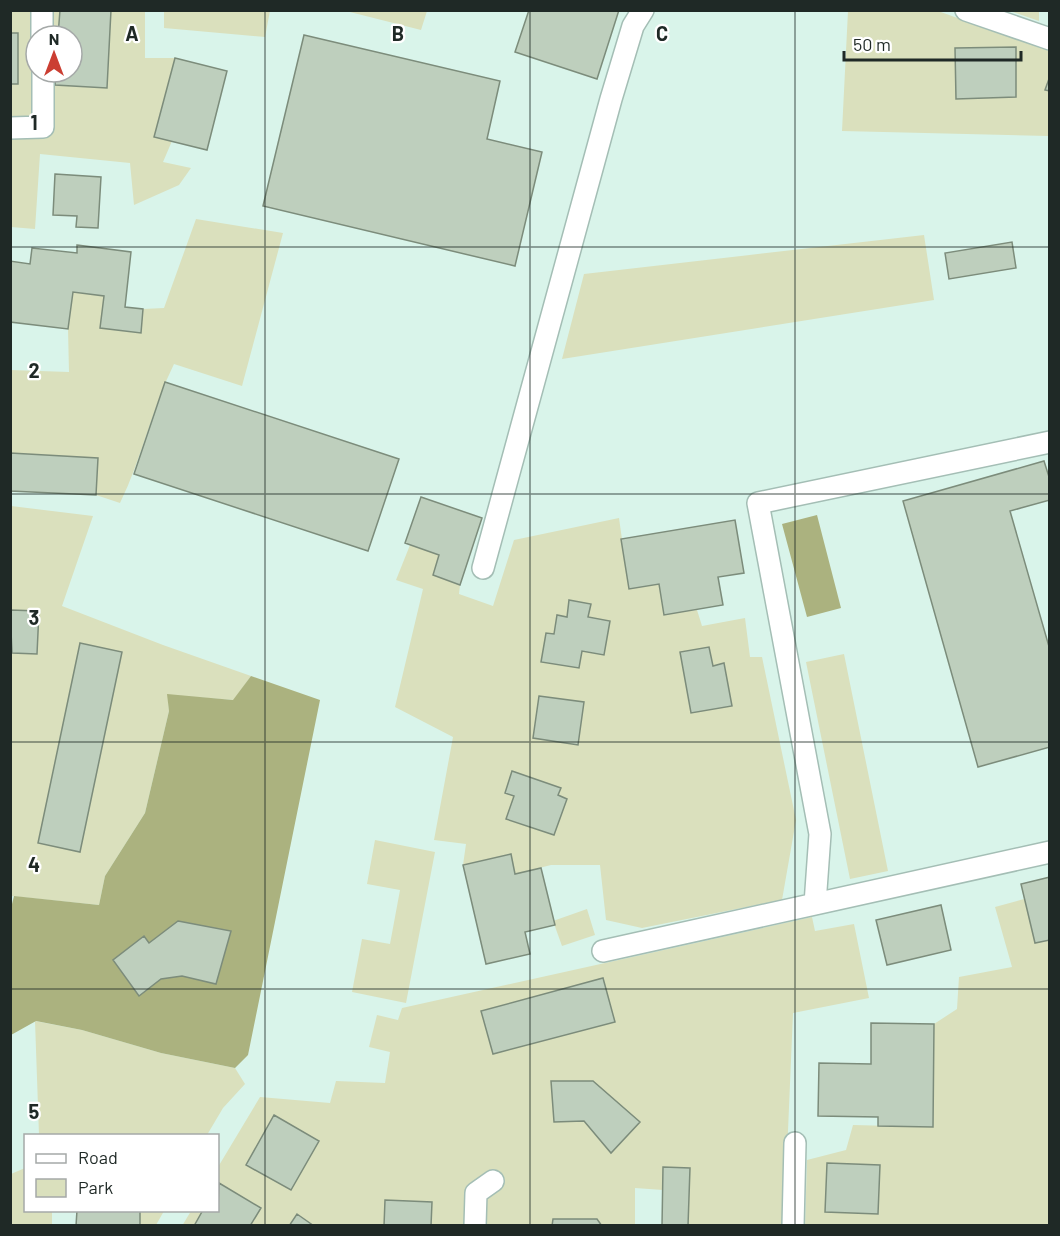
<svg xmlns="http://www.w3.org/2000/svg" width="1060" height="1236" font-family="Barlow,sans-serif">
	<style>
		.green { fill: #dae0bd; fill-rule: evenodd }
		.forest { fill: #abb27f }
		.building { fill: #becfbd; stroke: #7c8c7b; stroke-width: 1.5 }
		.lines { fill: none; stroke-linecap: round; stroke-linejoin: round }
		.street-casing { stroke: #a4beb5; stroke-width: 24 }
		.street { stroke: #fff; stroke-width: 21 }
		.grid { fill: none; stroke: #1f2926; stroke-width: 1.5; stroke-opacity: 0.55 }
		.grid-label { font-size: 20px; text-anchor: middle; font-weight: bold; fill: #1f2926; stroke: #fff; stroke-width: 4.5; stroke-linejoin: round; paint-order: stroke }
	</style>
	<rect width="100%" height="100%" fill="#d9f4ea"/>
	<path class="green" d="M10,11H145V58H175L155,136L172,141L163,162L191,168L179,185L134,205L130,163L40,154L35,229L11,227ZM36,36H72V72H36Z
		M164,11V10L270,11L265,37L164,28Z
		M346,11H427L421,30Z
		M848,11H938L1049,51V136L842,131Z
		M1010,11H1039V21Z
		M196,219L283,233L242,386L174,364C152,408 142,458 120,503L96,495L98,458L11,453L10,370L69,372L68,329L73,292L104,296L100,328L140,333L143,309L164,308Z
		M924,235L934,300L562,359L584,274Z
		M11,506L93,516L62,606L163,645L251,676L234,700L168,695L169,711L145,813L105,876L99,905L11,896Z
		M619,518L629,589L659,584L664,614L697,610L702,626L745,618L750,657H762L796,820L782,900L642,928L606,920L600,865H551L515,874L510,854L463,865L466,844L434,840L453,737L395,707L423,589L396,580L410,545L439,555L433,575L460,585L459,594L493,606L514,540Z
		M844,654L888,871L850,879L806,662Z
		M375,840L435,852L406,1003L352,992L362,939L390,944L400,890L367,884Z
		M1049,877V1225L805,1226L807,1160L846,1150L853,1125L933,1127L934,1024L957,1009L959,977L1012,967L995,907L1024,899L1021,884Z
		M587,909L595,935L562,946L553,921Z
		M812,917L815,931L854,924L869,998L793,1013L784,1225H688L690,1168L663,1190L635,1188V1225L182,1226L191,1211L218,1210V1167L260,1097L330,1103L336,1081L385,1083L390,1052L369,1047L377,1015L398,1020L402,1008Z
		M35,1021L82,1030L161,1053L235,1068L245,1084L223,1108L207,1135H39Z
		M25,1168L26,1210L52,1211V1225H11V1174Z
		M77,1211H164L156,1225L76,1226Z"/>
	<path class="forest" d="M817,515L841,608L807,617L782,524Z
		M251,676L320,700L248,1055L235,1068L161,1053L82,1030L36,1021L11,1035L10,912L14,896L99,905L105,876L145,813L169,711L167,694L233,700Z"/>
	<path class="building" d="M60,10H111L107,88L55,85L56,72H72V36H58Z
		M529,10H619L597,79L515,52Z
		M10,33H18V84H10Z
		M304,35L500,81L487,139L542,152L515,266L263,206Z
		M1016,47V97L956,99L955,48Z
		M175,58L227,71L207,150L154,137Z
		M1050,76V91L1045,90Z
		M55,174L101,177L98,228L76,227L77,216L53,215Z
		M1012,242L1016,268L949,279L945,253Z
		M77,245L131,252L125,307L143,309L141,333L100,328L104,296L73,292L68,329L10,322V261L30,264L32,248L77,253Z
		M165,382L399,459L368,551L134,474Z
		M10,453L98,458L96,495L10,491Z
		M1044,461L1050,480V500L1010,511L1050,650V747L978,767L903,501Z
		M421,497L482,518L460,585L433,575L439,555L405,543Z
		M735,520L744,573L718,577L723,605L664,615L659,584L629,589L621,539Z
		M569,600L591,604L588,617L610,621L604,655L582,651L579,668L541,662L546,633L554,634L557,615L567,617Z
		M10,610L39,611L37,654L12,653Z
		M80,643L122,652L80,852L38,843Z
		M709,647L713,666L724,663L732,706L691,713L680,652Z
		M539,696L584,702L578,745L533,738Z
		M512,771L561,788L558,795L567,799L554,835L506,819L514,796L505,793Z
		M511,854L515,874L541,868L555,925L525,932L530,954L486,964L463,865Z
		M1050,877V940L1035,943L1021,884Z
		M941,905L951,950L887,965L876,920Z
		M178,921L231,931L216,984L182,976L161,979L139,996L113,960L144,936L149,943Z
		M603,978L615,1022L493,1054L481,1011Z
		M871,1023L934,1024L933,1127L878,1126V1117L818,1116L819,1063L871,1064Z
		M551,1081H593L640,1122L611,1153L584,1121L554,1122Z
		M274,1115L319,1141L291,1190L246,1165Z
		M827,1163L880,1165L878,1214L825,1212Z
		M663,1167L690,1168L688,1226H662Z
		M219,1183L261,1208L250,1226H194L203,1210H218Z
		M385,1200L432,1202L431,1226H384Z
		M77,1210H140V1226H76Z
		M297,1214L314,1226H289Z
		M553,1219H597L602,1226H552Z"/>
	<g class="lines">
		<g class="street-casing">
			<path id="street" d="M42,10V36
				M966,10L1050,39
				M10,128L43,127V72
				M483,568L611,99L633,26L643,10
				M815,904L820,834L758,503L1050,442
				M603,951L1050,852
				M475,1226L476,1193L493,1181
				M793,1226L795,1143"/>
		</g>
		<use href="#street" class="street"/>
	</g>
	<path class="grid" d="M265,10V1226M530,10V1226M795,10V1226M10,247H1050M10,494H1050M10,742H1050M10,989H1050"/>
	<g class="grid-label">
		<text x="132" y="41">A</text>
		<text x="398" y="41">B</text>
		<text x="662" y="41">C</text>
		<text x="34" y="130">1</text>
		<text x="34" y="378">2</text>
		<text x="34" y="625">3</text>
		<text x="34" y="872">4</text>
		<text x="34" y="1119">5</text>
	</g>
	<rect width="1060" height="1236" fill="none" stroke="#1f2926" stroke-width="24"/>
	<rect x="24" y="1134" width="195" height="78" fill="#ffffff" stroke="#a5a9a8" stroke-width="1.5"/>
	<rect x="36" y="1154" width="30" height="9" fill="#ffffff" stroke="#a5a9a8" stroke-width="1.5"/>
	<text x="78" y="1164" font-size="18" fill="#1f2926">Road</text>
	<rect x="36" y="1179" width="30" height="18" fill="#dae0bd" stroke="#a5a9a8" stroke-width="1.5"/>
	<text x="78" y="1194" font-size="18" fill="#1f2926">Park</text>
	<g transform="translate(54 54)"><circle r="28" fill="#ffffff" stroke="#a5a9a8" stroke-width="1.5"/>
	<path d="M0-4.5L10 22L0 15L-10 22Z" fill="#cb3e32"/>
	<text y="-9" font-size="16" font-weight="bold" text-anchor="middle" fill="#1f2926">N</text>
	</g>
	<path d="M844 51v9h177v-9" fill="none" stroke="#1f2926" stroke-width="3"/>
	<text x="853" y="51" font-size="18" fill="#1f2926" stroke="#ffffff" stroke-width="4.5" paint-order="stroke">50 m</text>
</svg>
